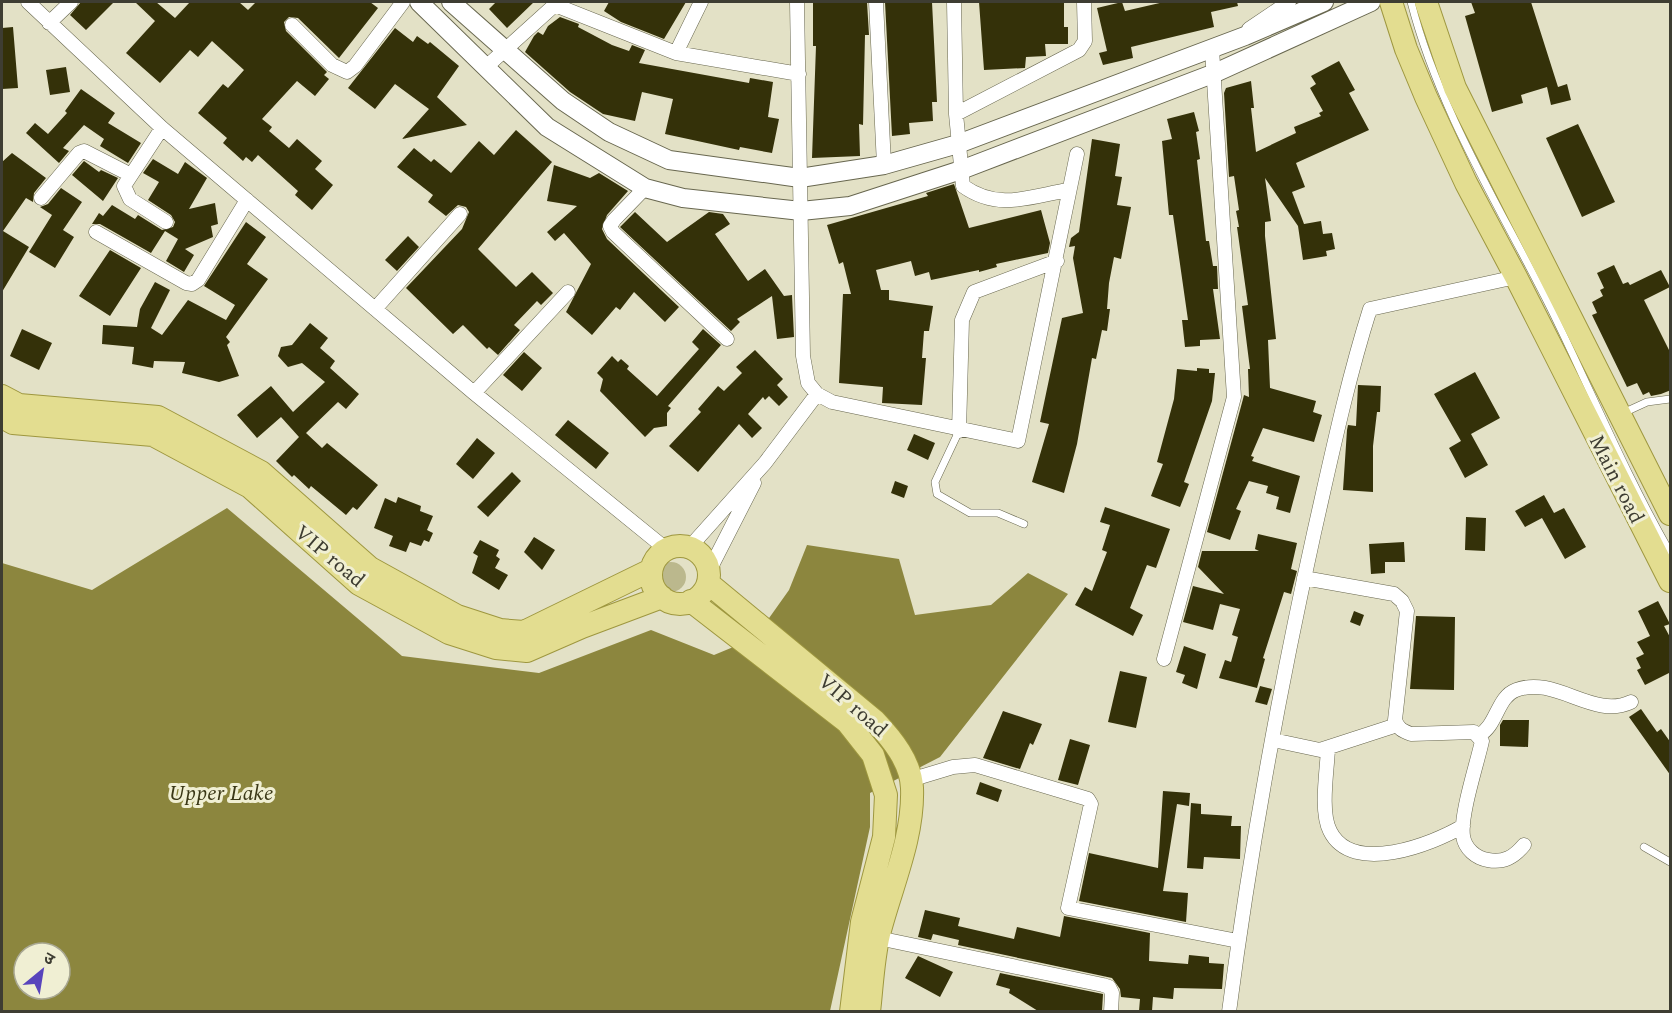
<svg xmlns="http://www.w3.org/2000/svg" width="1672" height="1013" font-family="Spectral,'Noto Sans Devanagari',serif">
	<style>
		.green { fill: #bbb88d }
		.water { fill: #8c863e; fill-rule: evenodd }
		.building { fill: #343109 }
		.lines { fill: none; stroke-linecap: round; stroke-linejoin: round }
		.service-casing { stroke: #68674f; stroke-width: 8 }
		.minor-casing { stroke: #68674f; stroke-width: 15 }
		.tertiary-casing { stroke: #68674f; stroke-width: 20 }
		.primary-casing { stroke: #9e973f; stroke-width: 24 }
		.service { stroke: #fff; stroke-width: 7 }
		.minor { stroke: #fff; stroke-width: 14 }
		.tertiary { stroke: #fff; stroke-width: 18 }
		.primary { stroke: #e3dd90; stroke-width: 22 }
		.labels { text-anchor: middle; stroke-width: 6; stroke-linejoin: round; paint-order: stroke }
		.street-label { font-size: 21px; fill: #3e3d32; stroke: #f0efd3 }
		.water-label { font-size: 22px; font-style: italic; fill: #3a3716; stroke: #f0efd3 }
	</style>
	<rect width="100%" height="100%" fill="#e3e1c6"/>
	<path class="green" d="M656 577a15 15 0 1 1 30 0a15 15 0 1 1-30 0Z"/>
	<path class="water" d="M227,508L402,656L539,673L651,630L714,655L755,638L789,590L807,545L899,559L915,615L991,605L1028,573L1068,594L940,757L870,793V827L830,1011L2,1012V563L92,590ZM24,953H60V989H24Z"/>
	<path class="building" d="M114,2L86,30L70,15L81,2Z
		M135,2H156L175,18L190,2H239L248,10L256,2H370L378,8L339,58L298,18L289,17L284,22L286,31L327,72L324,75L329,79L315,96L297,81L262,119L272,127L269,131L289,148L297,139L322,161L315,169L333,185L312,210L295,195L298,191L258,155L252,162L246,157L243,161L223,143L227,138L198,113L223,84L228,88L244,70L212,41L198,57L190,50L160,83L126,53L155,21Z
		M496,2H534L507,28L489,9Z
		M609,2H686L664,39L621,22L604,11Z
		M813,2H867L869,35H865L863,125L859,124L860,156L812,158L816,46H813Z
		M885,2H932L937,102H932L933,121L909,123L910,134L892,136Z
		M979,2L1064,3V27H1068V44H1045L1046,56L1026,57L1025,68L984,70Z
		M1122,2L1125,11L1164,2H1237L1238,6L1211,12L1214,27L1131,47L1133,58L1103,65L1099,53L1107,51L1097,8Z
		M1471,2H1531L1558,87L1567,84L1571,100L1551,105L1547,87L1521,95L1523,103L1492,112L1465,16L1475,13Z
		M560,17L579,24L578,27L612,45L629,51L632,45L645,50L639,63L749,83L750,78L773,82L768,117L779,119L772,153L740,147L739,150L665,134L673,99L642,92L635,121L603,114L570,92L525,52L534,36L538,32L543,35L548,26Z
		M13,27L18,88L2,89V28Z
		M395,28L413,42L417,36L428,44L430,42L459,66L437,97L467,125L402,139L429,109L395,84L375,109L348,88Z
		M1339,61L1355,90L1349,93L1369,130L1296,163L1305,187L1292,192L1304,224L1321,221L1323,234L1332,233L1335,249L1326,251L1327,256L1303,260L1298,226L1265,178L1271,221L1265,222V236L1276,339L1268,340L1270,388L1316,401L1313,412L1322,415L1314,442L1263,428L1251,456L1254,457L1252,461L1300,476L1290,513L1276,509L1279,497L1266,493L1268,486L1249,481L1236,509L1241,511L1230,540L1207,532L1243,399L1244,395L1249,397L1248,369H1250L1242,306L1248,305L1237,227H1239L1236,211L1239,210L1234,176L1229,177L1224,93L1226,88L1251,81L1254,108H1251L1256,152L1296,133L1294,127L1321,116L1319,113L1323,111L1310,88L1316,84L1311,76Z
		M66,67L70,92L50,95L46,70Z
		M81,89L115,113L108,123L141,143L128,163L100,146L104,139L84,125L63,148L69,151L59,163L26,133L35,123L48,134L67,113L65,111Z
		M1194,112L1199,131L1196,132L1200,159L1197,160L1206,241H1209L1213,266H1217L1218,289H1213L1220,339L1200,340V346L1185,347L1182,320H1188L1173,215H1169L1162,141L1172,139L1167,119Z
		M1578,124L1615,202L1582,217L1546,138Z
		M516,130L552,162L478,249L516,287L532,272L553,293L541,305L537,301L514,325L520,330L498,355L489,347L487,349L463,325L453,334L406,288L462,229L469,212L466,207L458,205L446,216L428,202L433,195L397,167L414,148L431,162L434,159L451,173L479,141L494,155Z
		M1092,139L1120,144L1115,176L1122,177L1117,205L1131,207L1121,259L1114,257L1109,283L1107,309H1110L1107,331L1102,330L1096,359L1092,358L1077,444L1064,493L1032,482L1049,424L1040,422L1062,318L1083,313L1073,258L1075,246L1069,247L1071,238L1079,232Z
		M12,153L46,178L34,193L33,202L26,198L3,231L29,247L2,292V162Z
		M153,159L178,174L185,162L207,178L189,209L215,203L218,224L211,226L213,237L185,249L194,255L184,272L166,261L178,239L165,231L151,253L100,224H92L99,213L103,216L112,205L135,219L138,215L162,230L173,227L175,222L171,215L148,200L159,182L143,173Z
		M84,161L99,172L101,170L118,178L103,201L72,175Z
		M554,165L590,178L599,173L628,191L607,215L602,229L607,239L679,307L665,322L634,292L620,310L616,307L592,335L566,312L591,264L564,233L555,241L547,232L577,206L547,201Z
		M954,184L969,228L1041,210L1050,243L1048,253L996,264L997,267L979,272V270L931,280L929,272L915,276L911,261L876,270L881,290H889V300L933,306L929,331H924L922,358H926L922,405L882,403L883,387L839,383L843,294H851L843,262L839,264L827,225L928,196L926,193Z
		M61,188L82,202L63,230L74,237L55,268L29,252L52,215L40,207L48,204Z
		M635,212L667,242L709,212L723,214L730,224L715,234L748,281L765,269L784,296L792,295L794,337L777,339L772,296L737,319L740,322L731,331L620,227Z
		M246,222L266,237L247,264L268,279L226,337L230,342L227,345L239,376L219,382L182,373L185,362L154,361L153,368L132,364L134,347L102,344L103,325L137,327L140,309L155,282L170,290L151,328L162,335L188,300L226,320L235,305L204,286Z
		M408,236L419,247L397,271L385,260Z
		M110,250L141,268L110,316L79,296Z
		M1614,265L1623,284L1628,282L1630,285L1661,270L1670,287L1644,300L1671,354V390L1661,394L1651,396L1649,392L1643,395L1637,383L1627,387L1592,315L1597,313L1592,302L1603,296L1600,290L1604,288L1597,273Z
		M310,323L328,338L320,348L335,361L330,368L359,394L346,409L338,402L306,433L322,448L327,443L378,485L357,510L353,507L346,515L311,486L309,489L294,475L292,477L276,461L299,437L281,417L257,438L237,415L271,386L293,412L325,382L302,363L288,367L278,356L281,347L292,345Z
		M22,329L52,343L39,370L10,356Z
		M703,329L721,345L668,406L671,408L667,413V426L654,428L645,437L600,391L603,379L597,373L612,356L618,362L621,359L629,366L627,369L657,396L699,349L692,342Z
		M755,350L783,379L777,385L788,397L779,406L769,396L765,400L763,397L748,414L762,428L752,438L739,424L698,472L669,446L701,412L698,409L718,386L724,391L742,373L736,367Z
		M524,352L542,368L522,391L503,375Z
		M1197,368L1209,369V373H1215L1212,401L1184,482L1189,484L1180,507L1151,496L1163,464L1157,462L1174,399L1177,369L1197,371Z
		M1475,372L1500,418L1471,434L1488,465L1465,478L1449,448L1461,441L1434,394Z
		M1358,385L1381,386L1380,412H1377L1373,446V492L1343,490L1347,430L1348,425L1356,426Z
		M568,420L609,453L596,469L555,435Z
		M914,434L935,443L928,460L907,450Z
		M477,438L495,453L473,479L456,464Z
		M512,472L521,481L488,517L477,507Z
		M895,481L908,486L904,498L891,493Z
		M1544,495L1554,513L1564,508L1586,547L1565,559L1542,518L1525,527L1515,511Z
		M398,497L421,506L420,511L433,516L427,530L433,533L429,542L424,540L421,546L410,542L406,552L389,546L393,536L374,528L385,498L396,503Z
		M1105,507L1170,529L1156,568L1147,565L1130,608L1143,615L1133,636L1075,605L1085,587L1092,591L1107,552L1102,550L1110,525L1100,522Z
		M1466,517L1486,518L1485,551L1465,550Z
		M1258,534L1297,543L1291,569L1297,571L1291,594L1284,592L1263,658L1265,659L1257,688L1219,678L1225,660L1231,662L1238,637L1232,635L1240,609L1220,604L1213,630L1183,622L1193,586L1224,594L1198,567L1202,551H1259L1255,549Z
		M534,537L555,550L542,570L524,552Z
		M480,540L499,550L496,556L500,559L495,568L508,575L499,590L472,573L478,556L473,553Z
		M1404,542L1405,562H1385V573L1371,574L1369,544Z
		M1658,601L1670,624L1664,626L1671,639V672L1645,685L1637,670L1641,668L1636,658L1644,654L1637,642L1650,636L1638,611Z
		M1354,611L1364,615L1360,626L1350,622Z
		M1416,616L1455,617L1454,690L1410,689Z
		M1184,646L1206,654L1197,689L1182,683L1185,675L1176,672Z
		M1120,671L1147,677L1136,728L1108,722Z
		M1260,686L1272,689L1267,705L1255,702Z
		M1641,709L1657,732L1661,729L1671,743V776L1629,717Z
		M1003,711L1042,724L1033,745L1030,743L1020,769L983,758Z
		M1503,720H1529L1528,747L1500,746V725Z
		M1070,739L1090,745L1078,785L1058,780Z
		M980,782L1002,790L998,802L976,794Z
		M1163,791L1190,793L1189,806L1177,804L1163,891L1188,893L1186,922L1079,901L1089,853L1158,868Z
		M1191,803L1201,804V814L1232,816L1231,826H1241L1240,859L1204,857L1203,869L1187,868Z
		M925,910L960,918L958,926L1014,939L1017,927L1060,937L1064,916L1150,933L1149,961L1188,964L1189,955L1209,957V963L1224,964L1222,989L1174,988L1173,999L1153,997L1152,1011H1139L1140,999L1121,997L1120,989L1112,978L958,945L959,940L933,934L931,940L918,937Z
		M918,956L953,972L940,997L905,978Z
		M1000,973L1103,994L1102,1011H1038L1009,993L1010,989L996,985Z"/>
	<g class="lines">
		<g class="service-casing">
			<path id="service" d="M1411,2C1439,111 1500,207 1550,307C1590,388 1625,474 1670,552
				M1623,413L1647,402L1670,399
				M959,431L935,482L937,494L970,513H998L1024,524
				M1644,847L1670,862"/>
		</g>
		<g class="minor-casing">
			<path id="minor" d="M28,2L162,128L474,393L666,549
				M876,2L884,165
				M954,2L956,114L963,186C998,211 1029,197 1068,190
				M555,5L676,53L799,74
				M49,23L71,2
				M292,25L332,65L347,72L355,66L403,2
				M1249,29L1289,2
				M676,53L701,2
				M486,67L558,2
				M956,114L1079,50L1085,41L1084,2
				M162,128L124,186L130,199L166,222
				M645,188L614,220L610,226L613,232L727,339
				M41,198L79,153L84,151L131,175
				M96,232L186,283L192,284L198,280L247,200
				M375,309L460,214
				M474,393L568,292
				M817,394L832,402L1018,441L1077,154
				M959,431L962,320L974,292L1057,261
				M689,548L765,463L817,394L808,383L803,356L797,2
				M709,571L754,483
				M1304,578L1394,594L1402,601L1407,611L1395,720C1398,729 1403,731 1411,734L1474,732L1482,741C1477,764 1460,815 1463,836C1465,849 1476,858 1488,860C1504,863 1514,857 1524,845
				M1164,659L1234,397L1212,49
				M1479,735C1497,726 1497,697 1516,690C1556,675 1593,720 1631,702
				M1273,740L1320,750L1397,725
				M1328,749C1327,771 1320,812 1330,831C1352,876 1433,844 1463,826
				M910,780L953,767L975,765L1088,799L1091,804L1068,908L1238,941
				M878,938L1103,985L1109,987L1112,993L1111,1012
				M1229,1012C1250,851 1279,691 1314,533C1331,458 1347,382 1370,309L1516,277"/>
		</g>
		<g class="tertiary-casing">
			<path id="tertiary" d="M419,2L547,127L645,188L683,198L801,211L850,206L961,170L1215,73L1371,2
				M451,2L563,101L609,132L669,160L800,178L884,165L958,144L1245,36L1324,2"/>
		</g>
		<g class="primary-casing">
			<path id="primary" d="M1391,2L1406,49L1426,97L1466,183L1516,277L1670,581
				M1426,2L1455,88L1670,514
				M2,396L19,405L158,417L261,472L370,568L457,616L500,630L524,632L651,570
				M2,417L13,423L153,435L250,487L359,584L449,633L496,648L527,651L582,627L662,597
				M651 575a29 29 0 1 1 58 0a29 29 0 1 1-58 0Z
				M708,583L875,721C892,739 911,762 912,788C914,837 891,887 879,934C873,959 872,986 869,1012
				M691,601L847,722L873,755L886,795L884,837L862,922L851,1012"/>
		</g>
		<use href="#service" class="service"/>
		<use href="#minor" class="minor"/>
		<use href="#tertiary" class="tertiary"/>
		<use href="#primary" class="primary"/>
	</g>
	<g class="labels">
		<g class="street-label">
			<text transform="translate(1617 479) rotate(63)" y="7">Main road</text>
			<text transform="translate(330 556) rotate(40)" y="7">VIP road</text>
			<text transform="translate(853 705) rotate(41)" y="7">VIP road</text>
		</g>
		<g class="water-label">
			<text x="221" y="800">Upper Lake</text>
		</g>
	</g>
	<rect width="1672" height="1013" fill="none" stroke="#3e3d32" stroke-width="6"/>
	<g transform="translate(42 971) rotate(30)"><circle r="28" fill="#f0efd3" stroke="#a9a893" stroke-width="1.5"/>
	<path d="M0-4.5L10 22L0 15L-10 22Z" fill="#5844bc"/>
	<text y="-9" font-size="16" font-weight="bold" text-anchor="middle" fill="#3e3d32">उ</text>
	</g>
</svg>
